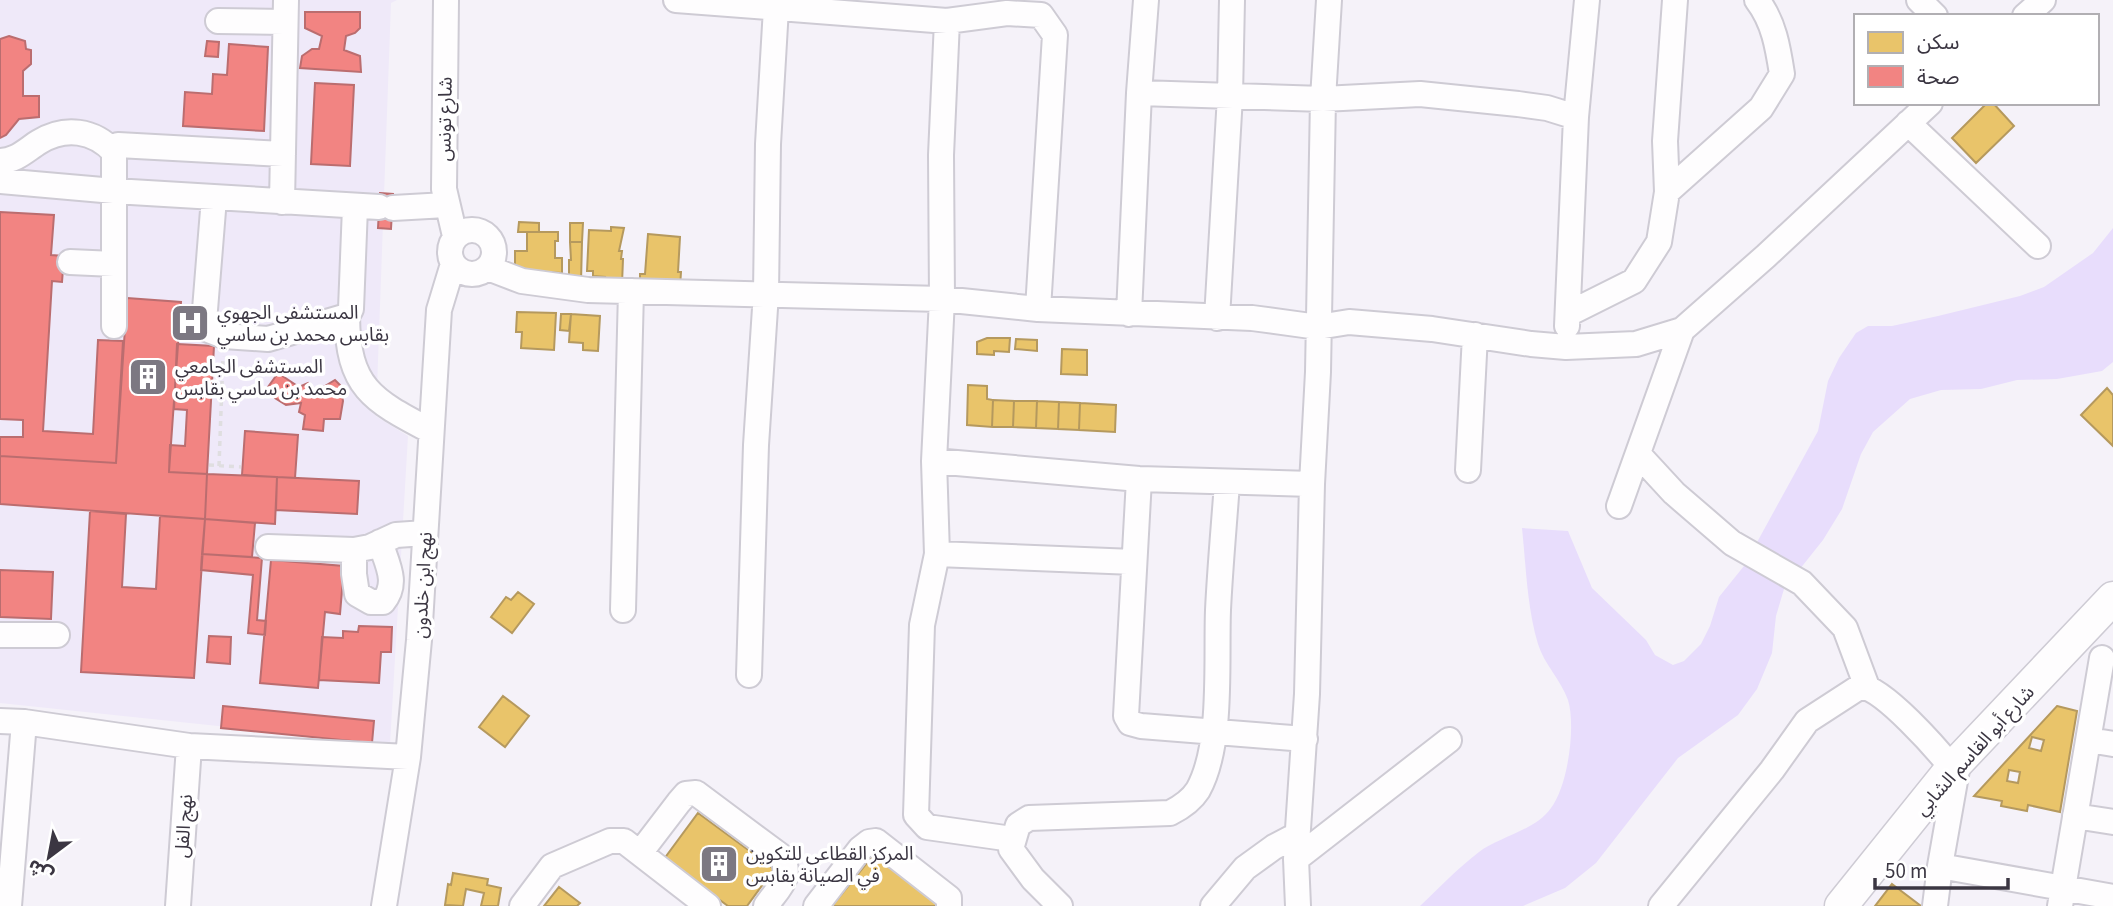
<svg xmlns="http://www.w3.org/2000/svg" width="2113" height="906" font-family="'Source Sans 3','Noto Sans Arabic',sans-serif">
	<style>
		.built { fill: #efe9f9 }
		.green { fill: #e8ddfc }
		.homes { fill: #e9c46a; stroke: #b5995e; stroke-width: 2; fill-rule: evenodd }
		.health { fill: #f28482; stroke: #bb6d6f; stroke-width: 2 }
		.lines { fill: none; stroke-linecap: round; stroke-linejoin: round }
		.minor-casing { stroke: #cecbd4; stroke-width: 28 }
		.major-casing { stroke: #cecbd4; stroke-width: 35 }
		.path { stroke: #dfdee0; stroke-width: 3.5; stroke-dasharray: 5 5; stroke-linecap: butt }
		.minor { stroke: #fefdfe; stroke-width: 24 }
		.major { stroke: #fefdfe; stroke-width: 32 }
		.labels { text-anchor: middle; stroke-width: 7; stroke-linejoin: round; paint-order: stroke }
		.street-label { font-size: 19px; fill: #3b3642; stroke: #fff }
		.poi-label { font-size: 19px; fill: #3b3642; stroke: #fff; text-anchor: start }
	</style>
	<rect width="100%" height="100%" fill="#f5f2f9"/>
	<path class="built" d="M0,0H397L391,3L376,416L408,436L390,744L0,703Z"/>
	<path class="green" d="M2113,228V362L2102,371L2057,379L2017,380L1981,389L1941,390L1910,399L1873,432L1861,454L1842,509L1823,540L1784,589L1776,616L1772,653L1757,689L1738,715L1678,758L1596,863L1565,888L1523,906H1420C1439,888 1458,868 1479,852C1499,837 1536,830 1551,808C1568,786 1576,726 1568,700C1561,680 1544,664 1538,644C1527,607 1526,566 1522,528L1568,531L1592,588L1646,640L1655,655L1673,665L1684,661L1701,644L1710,626L1719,597L1744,566L1818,431L1828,381L1839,358L1856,333L1868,326H1892L1938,316L2020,296L2044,287L2093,253Z"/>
	<path class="homes" d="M1987,103H1993L2014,126L1976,163L1952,138Z
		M519,222L539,223V232H518Z
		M570,223H583L582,242H570Z
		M611,227L624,228L619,251H622L621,259H623L622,284L604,283L605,277L593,276V271H587L589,230L611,231Z
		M527,232H558V241H555V258H562V273L515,270V251H527Z
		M648,234L680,237L678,272H681L680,287L640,284V274H645Z
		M570,242H582L581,282H569V260H571Z
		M517,312L556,313L554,350L521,348L522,332H516Z
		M561,314H571L569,331L560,330Z
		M571,314L600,316L598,351L583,350V343L569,342Z
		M987,338H1010L1009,352L994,351V355L977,354V342Z
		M1016,339L1037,340V351L1015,349Z
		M1062,349L1087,350V375L1061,374Z
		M968,385L987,386V399L993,400L992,427L967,425Z
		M2107,388L2113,395V446L2081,415Z
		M993,400L1014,401L1013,427H992Z
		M1014,401H1037L1036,428L1013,427Z
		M1037,401L1059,402L1058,429L1036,428Z
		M1059,402L1080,403L1079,430L1058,429Z
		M1080,403L1116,405L1115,432L1079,430Z
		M518,592L534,604L512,633L491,617L506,597L511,600Z
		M503,696L529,716L505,747L479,727Z
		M2057,706L2077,711L2060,812L2028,805L2027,811L2001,806L2002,801L1974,796ZM2032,737L2044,740L2041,751L2029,748ZM2009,770L2020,772L2018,783L2007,781Z
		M698,813L774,869L747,906H728L664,859Z
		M875,853L938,904L936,906H832Z
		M453,873L488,879L487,885L501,888L498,906H481L484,893L466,889L463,906L445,905L448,884L451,885Z
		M1892,884L1921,906H1875Z
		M559,887L580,903L577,906H544Z"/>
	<path class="health" d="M305,12H360V28L355,33L346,36L344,50L360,56L361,72L300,68L302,56L312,49H319L322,36L305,28Z
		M9,36L25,41L26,49L31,50V64L23,71V96H39V117L19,119L6,135L0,138V39Z
		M207,41L219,42L218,57L205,56Z
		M229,44L268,47L264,131L183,126L185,92L212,94L213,74L227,75Z
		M315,83L354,85L350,166L311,164Z
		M380,193L393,194L391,229L378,228Z
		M0,212L54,215L51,255L64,256L62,282L52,281L43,431L93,434L98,340L123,341L116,463L0,456V437H23V420L0,419Z
		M127,298L181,302L169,472L207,474L205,519L0,504V456L116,463Z
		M177,344L214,346L207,474L169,472L170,445L185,446L187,410L174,409Z
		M278,373L299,387L308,383L315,392L335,380L340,385L343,401L340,419H324L323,431L303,429L305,415L299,412L301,403L286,405L275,398L277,393L268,387Z
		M245,431L298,435L295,478L242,475Z
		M207,474L277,477L275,524L205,519Z
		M277,477L359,481L357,514L276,510Z
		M90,511L126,514L122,587L156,589L160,516L205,519L194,678L81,672Z
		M205,519L255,523L252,557L202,554Z
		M202,554L262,558L257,620L266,621L265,635L248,633L253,575L201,570Z
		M271,560L344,566L340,614L325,612L318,688L260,683Z
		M0,570L53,572L51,619L0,617Z
		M359,626L392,627L391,652H381L379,683L319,680L322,637L343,638V631L358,632Z
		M209,636L231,637L230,664L207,662Z
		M223,706L374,721L372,743L221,728Z"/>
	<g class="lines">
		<g class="minor-casing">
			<path id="minor" d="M446,0L444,189L455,236
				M676,0L947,21L1007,13L1041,15L1055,35L1038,309
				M1919,0L1935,16
				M2025,16L2043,0
				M218,21L284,22
				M947,21L941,155L942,299L934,461L937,554L922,625L916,815L927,827L1012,839
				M1139,93L1323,99L1420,94L1518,104L1547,108L1576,117L1587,0
				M1908,123L2038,246
				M0,161C16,161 26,150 39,142C65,126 94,130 114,152
				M0,181L114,191L379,207
				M1667,192L1761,108L1782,74C1778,48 1774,22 1757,0
				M214,198L204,322L206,329L224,336L268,339L347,316L351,309L355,207
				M282,202L286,0
				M393,208L446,205
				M450 252a22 22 0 1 1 44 0a22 22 0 1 1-44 0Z
				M70,262L114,264
				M488,268L522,281L588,290L942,299L1038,309L1252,318L1318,327L1349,322L1432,329L1531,344L1566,347L1636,344L1682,330L1766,256L1930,103
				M1129,314L1139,93L1146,0
				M1568,314L1634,281L1659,242L1667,192L1665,141L1675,0
				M347,316C348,388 372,400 431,431
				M1217,318L1230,96L1232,0
				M114,326V152L118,145L283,154
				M1567,326L1576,117
				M1638,454L1674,493L1732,543L1802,583L1845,628L1867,687
				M934,461L1139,479L1312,484
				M1468,470L1475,335
				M1139,479L1126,716L1130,723L1141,726L1305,739
				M1619,506L1682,330
				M268,547L354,550L370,547L396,535L425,533
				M354,550V574L357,594L371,602H383C399,583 387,564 380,542
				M937,554L1134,562
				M623,610L631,291
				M0,635H57
				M749,675L756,445L766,293L768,144L776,8
				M0,721L24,722L189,746L408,757
				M2089,740L2113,744
				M2075,816L2113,822
				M640,853L679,802L686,794L696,793L782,857C793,878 778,888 766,906
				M1296,859L1449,740
				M1940,866L2113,897
				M9,906L24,722
				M178,906L189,746
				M384,906L408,757L419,640L439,310L453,264
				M522,906L552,866L610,841H624L708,906
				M816,906L860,849L869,842L876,841L949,898V906
				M1060,906L1033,879L1011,849L1018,825L1029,818L1170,813C1182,807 1191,801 1198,790C1223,745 1216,662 1218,610C1220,568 1224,525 1227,483
				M1213,906L1245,868L1274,847L1297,835
				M1298,906L1296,859L1307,694L1312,484L1318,372L1323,99L1329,0
				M1661,906L1772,770L1807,721L1861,686C1885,690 1936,748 1952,768
				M1935,906L1940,866L1958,764
				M2060,906L2102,658"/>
		</g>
		<g class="major-casing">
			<path id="major" d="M1841,906L1952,768L2113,598"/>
		</g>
		<path class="path" d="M209,465L241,467
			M219,466L223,356"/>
		<use href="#minor" class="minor"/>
		<use href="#major" class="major"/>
	</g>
	<defs>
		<g id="hospital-square" transform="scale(2.0125)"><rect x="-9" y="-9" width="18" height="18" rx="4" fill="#7c7882" stroke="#fff"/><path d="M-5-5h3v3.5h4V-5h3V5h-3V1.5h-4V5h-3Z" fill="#fff"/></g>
		<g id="building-square" transform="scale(2.0125)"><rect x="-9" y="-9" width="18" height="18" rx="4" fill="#7c7882" stroke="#fff"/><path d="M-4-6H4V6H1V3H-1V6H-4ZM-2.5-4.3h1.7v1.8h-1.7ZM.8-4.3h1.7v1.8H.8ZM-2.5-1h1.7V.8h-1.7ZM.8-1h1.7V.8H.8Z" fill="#fff"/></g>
	</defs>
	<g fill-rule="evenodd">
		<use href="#hospital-square" x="190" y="323"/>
		<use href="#building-square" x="148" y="377"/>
		<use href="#building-square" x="719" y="864"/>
	</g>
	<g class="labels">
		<g class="street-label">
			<text transform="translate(444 119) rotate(-89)" y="7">شارع تونس</text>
			<text transform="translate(422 585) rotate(-87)" y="7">نهج ابن خلدون</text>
			<text transform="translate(1974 750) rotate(-48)" y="7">شارع أبو القاسم الشابي</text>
			<text transform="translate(183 826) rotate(-86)" y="7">نهج الفل</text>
		</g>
		<g class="poi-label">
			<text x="217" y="319">المستشفى الجهوي<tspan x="217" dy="22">بقابس محمد بن ساسي</tspan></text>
			<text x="175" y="373">المستشفى الجامعي<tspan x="175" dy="22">محمد بن ساسي بقابس</tspan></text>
			<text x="746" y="860">المركز القطاعى للتكوين<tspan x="746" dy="22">في الصيانة بقابس</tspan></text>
		</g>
	</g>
	<rect x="1854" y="14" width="245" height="91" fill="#ffffff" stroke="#b1afb3" stroke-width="2"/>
	<rect x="1868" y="32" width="35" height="21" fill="#e9c46a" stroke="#b1afb3" stroke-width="2"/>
	<text x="1917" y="49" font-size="21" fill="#3b3642">سكن</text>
	<rect x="1868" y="66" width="35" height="21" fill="#f28482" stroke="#b1afb3" stroke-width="2"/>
	<text x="1917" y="84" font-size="21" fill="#3b3642">صحة</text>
	<g transform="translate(49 857) rotate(212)" stroke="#ffffff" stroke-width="5" paint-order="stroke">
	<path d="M0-5L12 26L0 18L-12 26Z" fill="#3b3642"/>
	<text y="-10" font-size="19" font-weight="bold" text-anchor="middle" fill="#3b3642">ش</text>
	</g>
	<path d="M1875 878v10h133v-10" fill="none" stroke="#3b3642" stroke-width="3.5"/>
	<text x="1885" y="878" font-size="21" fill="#3b3642" stroke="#ffffff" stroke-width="5" paint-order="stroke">50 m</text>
</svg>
